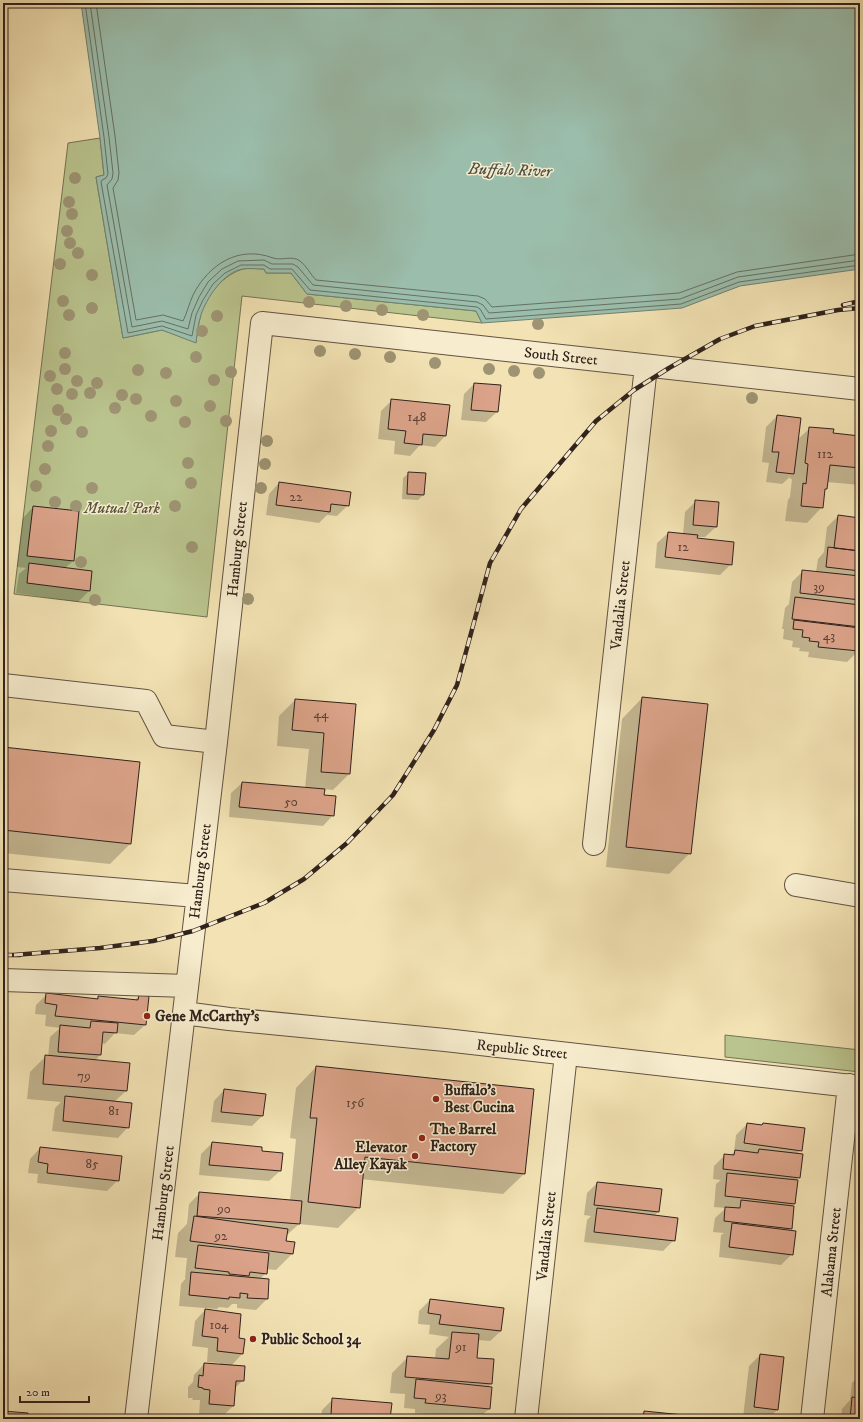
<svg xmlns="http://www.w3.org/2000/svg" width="863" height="1422" font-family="'IM FELL DW Pica',serif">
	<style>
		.green { fill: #bac48e; stroke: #757355 }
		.water { fill: #9bbeac; stroke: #708072 }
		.shadow { fill: #0003 }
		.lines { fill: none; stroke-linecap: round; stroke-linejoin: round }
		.shore { stroke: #667064; stroke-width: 1 }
		.building { fill: #dba389; stroke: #30221c }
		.minor-casing { stroke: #615242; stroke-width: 24 }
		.minor { stroke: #f7edce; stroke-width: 22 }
		.rail-casing { stroke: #30221c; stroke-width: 4.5 }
		.rail { stroke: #f7edce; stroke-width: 3; stroke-dasharray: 9; stroke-linecap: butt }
		.tree { fill: #9e9473 }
		.poi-dot { fill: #8f2418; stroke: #f7edce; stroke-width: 1.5 }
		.labels { text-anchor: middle; stroke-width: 3; stroke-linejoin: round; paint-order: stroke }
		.number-label { font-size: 13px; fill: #5b4237 }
		.street-label { font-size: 15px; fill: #30221c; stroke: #f7edce }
		.park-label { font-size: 15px; font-style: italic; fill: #59533e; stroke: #f7edce }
		.poi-label { font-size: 15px; font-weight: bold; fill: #30221c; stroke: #f7edce; text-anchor: start }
		.water-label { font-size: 16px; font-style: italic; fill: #505147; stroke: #f7edce }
	</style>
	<rect width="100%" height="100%" fill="#f3e3b4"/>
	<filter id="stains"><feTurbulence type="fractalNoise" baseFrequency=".005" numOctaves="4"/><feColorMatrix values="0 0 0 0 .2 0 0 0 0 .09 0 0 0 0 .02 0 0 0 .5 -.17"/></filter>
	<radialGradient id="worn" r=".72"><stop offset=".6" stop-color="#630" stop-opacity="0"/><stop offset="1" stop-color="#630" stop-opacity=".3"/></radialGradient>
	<path class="green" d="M100,138L104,175L96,177L123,338L162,330L196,342C197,334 198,326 200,318C204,298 221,277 240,270C246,267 257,269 264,269L266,273H291L307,294L476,311L482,323L242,296L207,617L14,594L68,143Z
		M725,1035L860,1050V1072L725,1057Z"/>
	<path class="water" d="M81,3H860V269L740,286L682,308L482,323L476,311L307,294L291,273H266L264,269C257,269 249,268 243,269C224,271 206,299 201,315C198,324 197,334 196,343L162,330L123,338L96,177L104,175L100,138Z"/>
	<path class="shadow" d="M474,384L497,412L486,422L461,420L464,394Z
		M392,400L449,406L445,436L435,447L420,445L410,456L394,454L395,441L378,439L381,411Z
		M777,416L797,440L810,428L832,434L859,436L860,435V485L827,482L826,489L824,491L822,507L807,523L785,521L788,500L790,497L792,479H790V477L782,484L766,482L769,463L762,462L766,427Z
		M409,473L423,495L418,500L402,499L403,478Z
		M279,483L348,505L337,516L327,515L319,523L266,515L269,494Z
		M696,501L716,527L705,537H696V539L731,564L720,575L655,568L657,543L668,533L683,534L685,512Z
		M33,507L78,512L73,561L65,568L91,572L89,591L78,602L16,593L19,574L26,568L17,567L23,518Z
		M838,516L860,519V633L858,651L847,662L808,657L809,652L799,651L800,648L792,647L793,641L783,639L784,629H782L785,608L789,604L792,582L803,571L816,572L818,559L824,552L827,527Z
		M642,698L690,853L669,874L606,867L622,719Z
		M295,700L355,705L349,774L333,790L324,789L323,796L333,815L323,826L229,817L231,793L242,783L305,788L309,749L277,746L279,716Z
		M3,748L130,844L110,864L3,853Z
		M47,994L96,1000L98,997L135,1000L139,996L145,1025L134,1035L115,1033L105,1044L101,1043L100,1055L95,1061L126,1091L114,1102L128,1127L118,1138L52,1131L55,1108L61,1102L27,1099L30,1072L46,1056L48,1057L50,1037L60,1028L45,1026L46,1015L35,1014L36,1005Z
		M316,1067L524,1174L503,1194L361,1179L359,1207L338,1228L299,1224L288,1234H286L285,1242L293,1243L292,1254L276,1270L266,1269V1273L259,1280H268L267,1299L256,1310L237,1308V1304H232L228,1308L219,1307L217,1309L179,1306L181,1284L186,1278H185L187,1258L175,1257L178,1233L187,1224L189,1204L200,1193L290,1201L296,1139L290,1138L296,1088Z
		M224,1090L262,1116L252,1126L211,1122L214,1101Z
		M747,1124L761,1126L763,1124L801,1150L797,1154L799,1177L795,1181L794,1203L791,1207V1228L788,1231L792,1254L781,1265L719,1257L721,1235L724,1233L713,1232L715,1218L726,1208L714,1207L716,1184L721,1180L713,1179L714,1166L725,1155L730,1156L734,1152L736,1135Z
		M212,1143L261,1152L280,1171L269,1181L199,1175L201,1154Z
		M40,1148L118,1180L107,1191L37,1183L38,1174L28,1173L30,1159Z
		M597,1183L658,1212L654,1216L674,1240L663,1251L584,1242L587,1220L591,1216L584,1215L587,1193Z
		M430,1300L501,1331L490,1341L478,1340L476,1359L491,1384L487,1388L489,1409L478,1419L415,1413V1409L404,1408L405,1394L390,1393L392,1373L408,1357L435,1359L436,1349L449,1337L429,1334L430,1325L418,1324L419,1311Z
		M205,1310L238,1339L244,1340L242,1354L231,1366L243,1380L234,1389L233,1406L223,1416L199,1415L200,1400H192L193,1398H188V1387L193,1382L194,1375L204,1364L219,1365L220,1363L207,1362L208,1348L192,1346L195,1321Z
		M760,1355L777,1410L768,1419H722L727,1418L729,1416L743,1418L749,1366Z
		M860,1375V1419H841L842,1409L850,1400L852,1383Z
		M333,1399L389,1419H321L322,1410Z
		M644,1412L712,1419H637Z"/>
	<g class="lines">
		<path class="shore" d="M85,3L104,137L108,174L106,178L102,180L101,182L128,333L162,326L192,336L196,315L203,300L213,284L225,273L241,265H264L270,269H292L310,290L477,307L480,309L486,319L681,304L739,282L860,265
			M90,3L109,137L113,173L112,179L107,185L132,327L162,321L188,329L192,313L199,297L208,282L222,269L238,261L264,260L272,264H293L298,267L313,285L477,302L483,305L489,313L680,299L738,277L860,260
			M96,3L115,136L119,173L118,180L113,188L136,320L163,315L183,321C187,313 189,304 193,295C209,264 239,245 273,258C282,261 292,255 300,261C307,266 310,274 316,280L478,296L485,299L492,307L679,293L737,272L860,254"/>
	</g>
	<path class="building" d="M474,383L501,385L498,412L471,410Z
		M391,399L450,405L446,436L423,434L422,445L404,443L406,431L388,429Z
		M777,415L801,418L794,474L776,472L779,452H772Z
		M809,427L834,429L833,433L860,436V468L830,465L827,489H825L823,508L801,506L803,483L806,484L808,464L805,463Z
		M408,472L426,473L424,495L407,494Z
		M279,482L351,492L349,506L331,504L330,512L276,505Z
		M695,500L719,502L717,527L693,525Z
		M33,506L79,511L74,561L27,556Z
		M838,515L860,518V551L834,548Z
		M668,532L698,535L697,538L734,542L732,565L665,557Z
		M828,547L860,551V571L826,567Z
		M29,563L92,571L90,591L27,583Z
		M802,570L860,576V600L800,593Z
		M795,597L860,605V627L792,619Z
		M794,620L860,628L859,651L818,647L819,642L809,641L810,638L802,637L803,630L793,629Z
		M642,697L708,704L691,854L626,847Z
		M295,699L356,704L350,774L321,772L324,733L292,730Z
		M3,747L140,762L131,844L3,830Z
		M242,782L325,789L324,795L336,796L334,816L239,807Z
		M46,993L98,999V996L138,1000L139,995L149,996L146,1025L55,1016L57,1005L45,1003Z
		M91,1021L118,1023L117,1033L103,1032L101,1055L58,1052L60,1025L90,1028Z
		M45,1055L130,1063L127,1091L43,1084Z
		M316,1066L534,1089L525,1174L365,1157L360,1208L308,1202L317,1118H310Z
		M224,1089L266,1094L263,1116L221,1112Z
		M65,1096L132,1103L129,1128L63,1121Z
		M747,1123L762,1125L763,1123L805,1128L802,1151L744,1143Z
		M212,1142L262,1147V1151L283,1153L281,1171L209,1165Z
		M40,1147L122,1156L119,1181L47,1173L48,1164L38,1162Z
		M759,1149L803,1154L800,1178L723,1169L724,1154L734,1155L735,1150L758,1153Z
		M727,1173L798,1180L795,1204L725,1196Z
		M597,1182L662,1189L659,1212L594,1205Z
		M199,1192L302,1201L300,1224L197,1216Z
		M741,1200L794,1206L792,1229L724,1221L725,1207L740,1208Z
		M597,1208L678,1218L675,1241L594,1232Z
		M194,1216L288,1229L286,1241L295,1242L293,1254L190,1241Z
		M732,1223L796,1231L793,1255L729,1247Z
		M198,1245L269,1253L267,1274L250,1272L249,1276L229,1274V1272L195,1268Z
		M191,1272L269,1279L268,1299L247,1298L248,1294L240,1293V1298L229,1297V1299L189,1295Z
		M430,1299L504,1308L501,1331L439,1324L441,1315L428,1313Z
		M205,1309L241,1314L239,1338L245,1339L243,1354L217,1351L218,1338L202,1336Z
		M452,1332L479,1334L477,1358L494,1359L492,1384L405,1377L407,1356L449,1359Z
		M760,1354L784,1357L778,1410L754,1407Z
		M204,1363L245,1366L244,1381H236L234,1406L209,1404L210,1390L203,1389V1388L198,1387L199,1375L203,1376Z
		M416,1379L492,1387L490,1409L425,1403L426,1399L414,1398Z
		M852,1397L860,1398V1419H850Z
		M332,1398L392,1403L390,1419H340V1416L331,1415Z
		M3,1411L28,1413V1419H3Z
		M644,1411L723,1419H643Z
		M729,1415L766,1419H723V1417L729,1418Z"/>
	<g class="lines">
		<g class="minor-casing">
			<path id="minor" d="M3,685L146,701L164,736L216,742
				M594,844L646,366
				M3,880L197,896
				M796,885L860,896
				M3,980L187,986
				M184,1013L229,1019L445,1040L860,1087
				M136,1419L216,742L262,323L860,389
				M526,1419L566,1054
				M812,1419L849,1085"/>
		</g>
		<use href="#minor" class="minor"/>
		<g class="rail-casing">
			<path id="rail" d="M843,305L860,301
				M3,955H20
				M14,955L100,948L153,941L193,931L264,903L304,879L347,843L393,795L434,730L457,685L490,563L521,509L596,421L634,390L669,368L720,339L755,326L838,310L860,308"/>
		</g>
		<use href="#rail" class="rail"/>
	</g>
	<g class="tree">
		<circle cx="75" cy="178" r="6"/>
		<circle cx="69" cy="202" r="6"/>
		<circle cx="72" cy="214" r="6"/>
		<circle cx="67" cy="231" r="6"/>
		<circle cx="70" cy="243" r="6"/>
		<circle cx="78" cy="253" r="6"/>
		<circle cx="60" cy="264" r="6"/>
		<circle cx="92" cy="275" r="6"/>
		<circle cx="63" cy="301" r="6"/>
		<circle cx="309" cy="302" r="6"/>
		<circle cx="346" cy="306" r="6"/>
		<circle cx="92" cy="308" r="6"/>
		<circle cx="382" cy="310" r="6"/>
		<circle cx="69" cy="315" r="6"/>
		<circle cx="423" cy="315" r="6"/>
		<circle cx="217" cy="316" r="6"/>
		<circle cx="538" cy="324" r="6"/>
		<circle cx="202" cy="331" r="6"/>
		<circle cx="320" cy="351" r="6"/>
		<circle cx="65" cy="353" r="6"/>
		<circle cx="355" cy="354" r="6"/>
		<circle cx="196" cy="357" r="6"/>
		<circle cx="390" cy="357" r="6"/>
		<circle cx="435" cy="363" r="6"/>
		<circle cx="65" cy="369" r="6"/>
		<circle cx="489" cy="369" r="6"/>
		<circle cx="138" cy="370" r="6"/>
		<circle cx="514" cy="371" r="6"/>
		<circle cx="231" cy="372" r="6"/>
		<circle cx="166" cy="373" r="6"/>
		<circle cx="539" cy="373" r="6"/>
		<circle cx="50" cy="376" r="6"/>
		<circle cx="214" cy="380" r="6"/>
		<circle cx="77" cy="381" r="6"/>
		<circle cx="97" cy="383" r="6"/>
		<circle cx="57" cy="389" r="6"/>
		<circle cx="90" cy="393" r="6"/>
		<circle cx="72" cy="394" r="6"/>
		<circle cx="122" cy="395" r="6"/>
		<circle cx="752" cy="398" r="6"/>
		<circle cx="136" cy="399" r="6"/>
		<circle cx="176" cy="401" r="6"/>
		<circle cx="210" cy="406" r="6"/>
		<circle cx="115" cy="408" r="6"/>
		<circle cx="58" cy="410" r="6"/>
		<circle cx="151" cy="416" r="6"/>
		<circle cx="66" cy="419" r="6"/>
		<circle cx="226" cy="421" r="6"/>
		<circle cx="185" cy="422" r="6"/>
		<circle cx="51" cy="431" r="6"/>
		<circle cx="82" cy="432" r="6"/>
		<circle cx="267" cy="441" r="6"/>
		<circle cx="48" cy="446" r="6"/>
		<circle cx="188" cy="463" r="6"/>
		<circle cx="265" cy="464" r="6"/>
		<circle cx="45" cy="469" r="6"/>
		<circle cx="191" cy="483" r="6"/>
		<circle cx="36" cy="486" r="6"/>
		<circle cx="92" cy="488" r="6"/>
		<circle cx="261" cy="488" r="6"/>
		<circle cx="55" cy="502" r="6"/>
		<circle cx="76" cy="506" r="6"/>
		<circle cx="175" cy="506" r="6"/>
		<circle cx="192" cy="547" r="6"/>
		<circle cx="81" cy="562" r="6"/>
		<circle cx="248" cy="599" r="6"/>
		<circle cx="95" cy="600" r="6"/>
	</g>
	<g class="poi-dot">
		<circle cx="147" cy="1016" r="4"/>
		<circle cx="436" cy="1099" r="4"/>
		<circle cx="422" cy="1138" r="4"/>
		<circle cx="415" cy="1156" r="4"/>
		<circle cx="253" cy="1339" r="4"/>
	</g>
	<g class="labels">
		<g class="number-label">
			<text x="417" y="421">148</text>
			<text x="825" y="458">112</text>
			<text x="296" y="501">22</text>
			<text x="683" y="551">12</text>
			<text x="819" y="591">39</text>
			<text x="829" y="640">43</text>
			<text x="321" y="718">44</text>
			<text x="291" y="806">50</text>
			<text x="84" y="1080">79</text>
			<text x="355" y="1107">156</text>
			<text x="114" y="1115">81</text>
			<text x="92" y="1168">85</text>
			<text x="224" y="1213">90</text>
			<text x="221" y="1240">92</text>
			<text x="219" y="1329">104</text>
			<text x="461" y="1351">91</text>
			<text x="441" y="1400">93</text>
		</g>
		<g class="street-label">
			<text transform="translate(561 356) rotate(6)" y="5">South Street</text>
			<text transform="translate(237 549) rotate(-84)" y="5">Hamburg Street</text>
			<text transform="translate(620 605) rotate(-84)" y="5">Vandalia Street</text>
			<text transform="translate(200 871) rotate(-83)" y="5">Hamburg Street</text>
			<text transform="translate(522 1049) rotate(6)" y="5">Republic Street</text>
			<text transform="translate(163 1193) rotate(-83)" y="5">Hamburg Street</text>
			<text transform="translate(546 1236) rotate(-84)" y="5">Vandalia Street</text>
			<text transform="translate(831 1252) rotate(-84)" y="5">Alabama Street</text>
		</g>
		<g class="park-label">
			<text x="122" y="513">Mutual Park</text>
		</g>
		<g class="poi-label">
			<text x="155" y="1021">Gene McCarthy's</text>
			<text x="444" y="1095">Buffalo's<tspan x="444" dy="17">Best Cucina</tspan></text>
			<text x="430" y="1134">The Barrel<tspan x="430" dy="17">Factory</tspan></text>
			<text x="407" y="1152" text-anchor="end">Elevator<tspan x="407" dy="17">Alley Kayak</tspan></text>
			<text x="261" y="1344">Public School 34</text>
		</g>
		<g class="water-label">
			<text transform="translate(510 169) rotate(2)" y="6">Buffalo River</text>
		</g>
	</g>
	<rect width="863" height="1422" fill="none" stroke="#f3e3b4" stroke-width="16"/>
	<rect x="4" y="4" width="855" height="1414" fill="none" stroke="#30221c" stroke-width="2"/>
	<rect x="8" y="8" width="847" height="1406" fill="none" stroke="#30221c"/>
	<path d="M20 1396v6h69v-6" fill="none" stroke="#30221c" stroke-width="2"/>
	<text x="26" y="1396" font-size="12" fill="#30221c" stroke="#f7edce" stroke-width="3" paint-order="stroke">20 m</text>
	<rect width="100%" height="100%" filter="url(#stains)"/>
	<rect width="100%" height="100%" fill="url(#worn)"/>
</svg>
